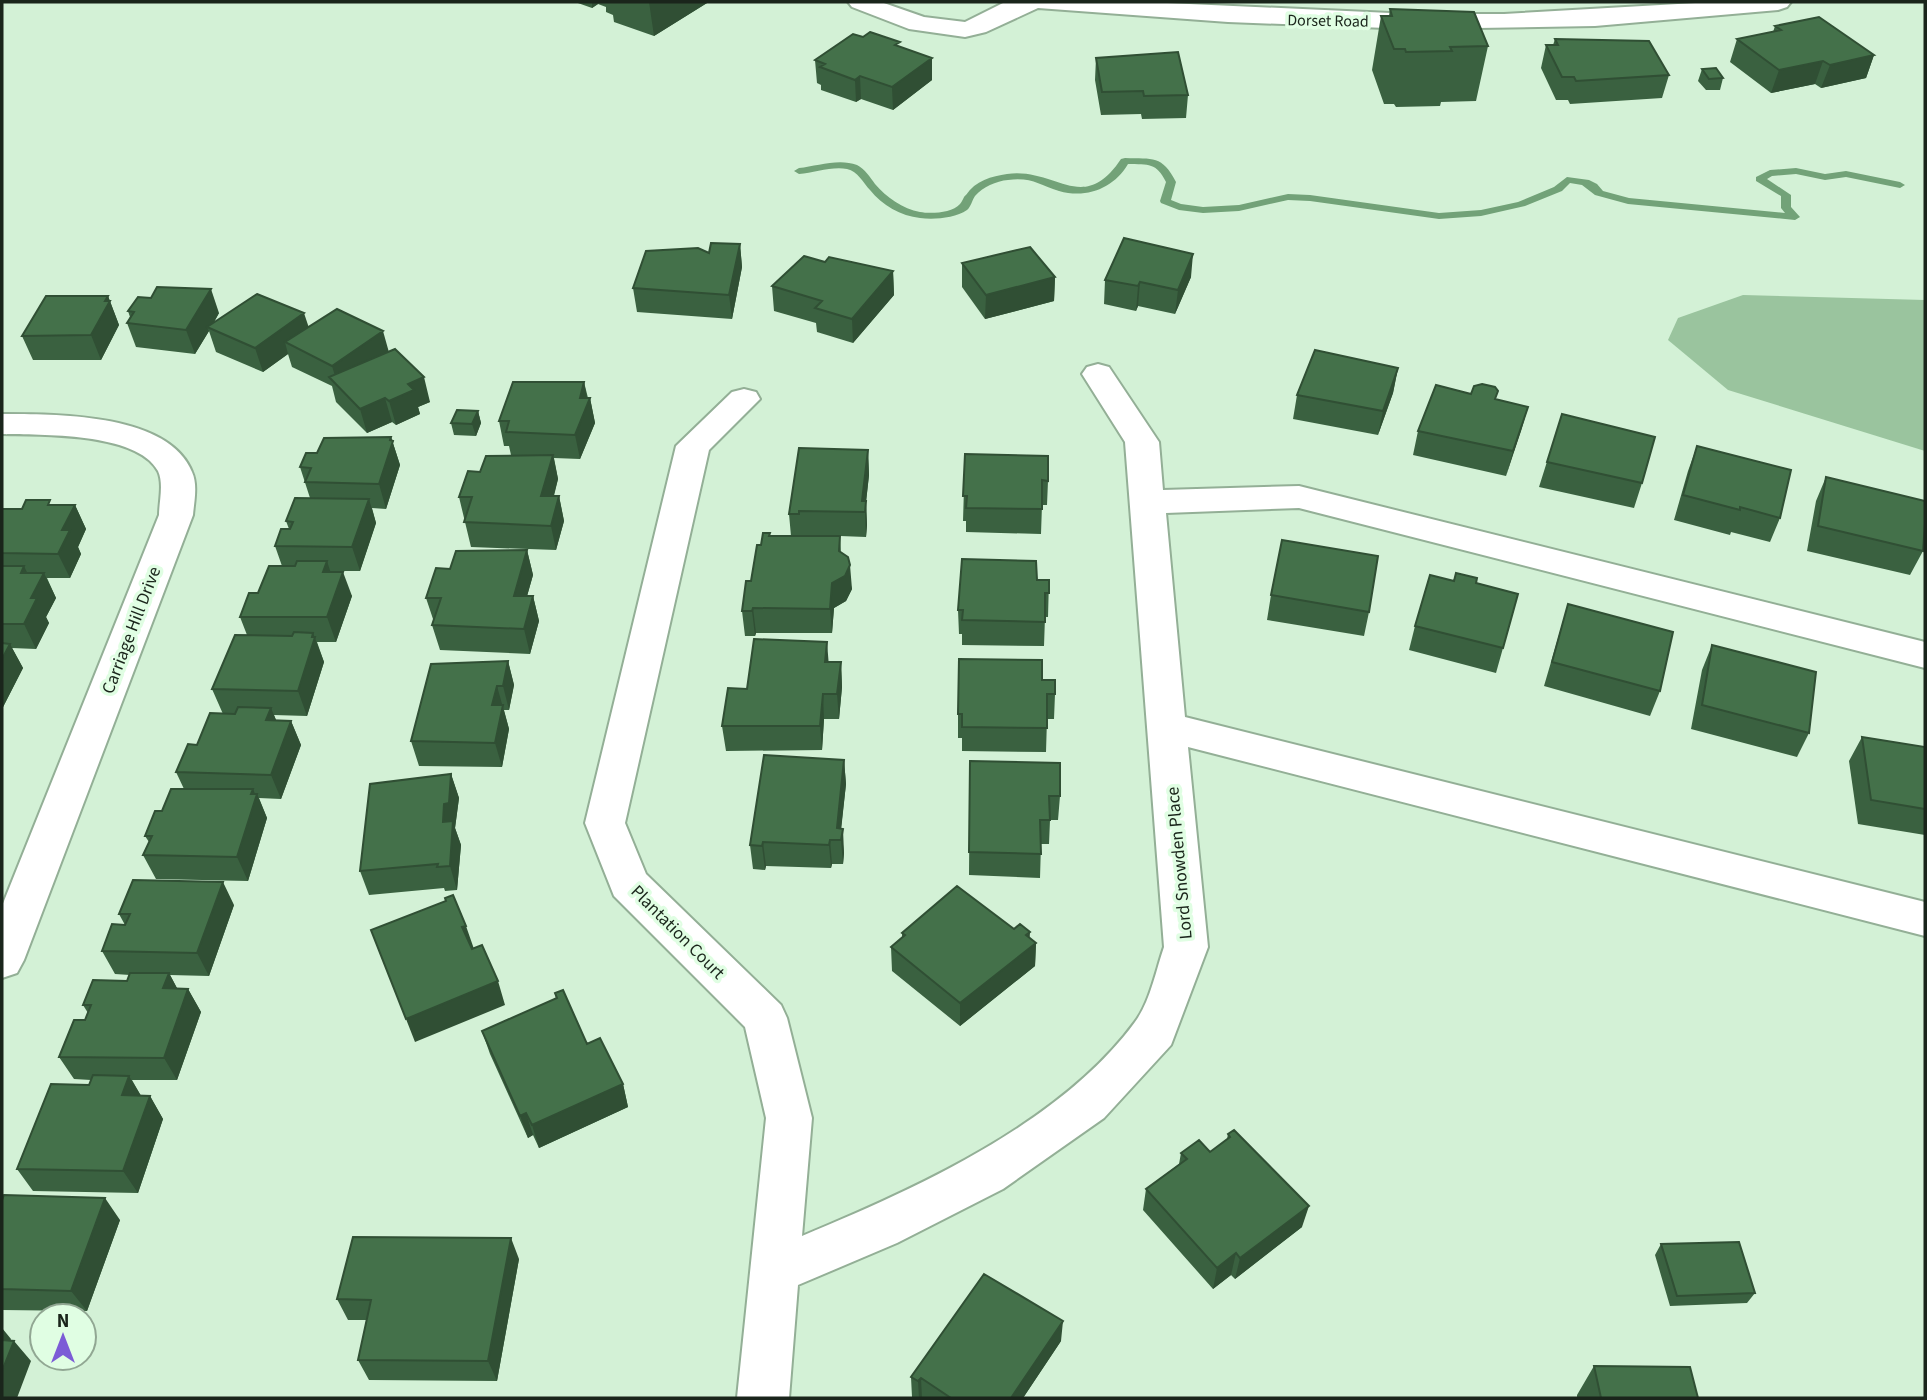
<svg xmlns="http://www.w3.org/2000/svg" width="1927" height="1400" font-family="'Source Sans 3',sans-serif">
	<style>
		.green { fill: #9ac49e }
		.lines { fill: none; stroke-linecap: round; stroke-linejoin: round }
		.stream { fill: #72a278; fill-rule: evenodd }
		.street-casing { stroke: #93af96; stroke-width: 4 }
		.street { fill: #fff; fill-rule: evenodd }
		.wall { fill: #3a6140 }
		.shaded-wall { fill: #304f34 }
		.building { fill: #44714a; stroke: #304f34; stroke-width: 2 }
		.labels { text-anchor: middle; stroke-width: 7; stroke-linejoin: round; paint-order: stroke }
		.far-street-label { font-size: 16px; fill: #1a251b; stroke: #e0fee3 }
		.street-label { font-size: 18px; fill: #1a251b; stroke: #e0fee3 }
	</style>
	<rect width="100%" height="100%" fill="#d3f1d6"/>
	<path class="green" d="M1743,295L1925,300V451L1728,390L1668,340L1678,318Z"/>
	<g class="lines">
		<path class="stream" d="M1125,158C1153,159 1162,155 1176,182L1171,200L1181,204L1203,207L1239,205L1288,194L1310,195L1439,213L1481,210L1518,202L1554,187L1567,177L1589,180L1597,184L1603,191L1629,198L1785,213L1781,208V196L1756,181V177L1770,170L1796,168L1825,174L1846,171L1900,182L1905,185L1900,188L1846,177L1825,180L1796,174L1772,176L1767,179L1791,195V207L1800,217L1795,220L1628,204L1595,195L1582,185L1570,183L1562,191L1525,206L1481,216L1439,219L1310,201L1288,200L1239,211L1203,213L1179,210L1161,203L1160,201L1166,182C1156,162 1149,165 1128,164C1114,188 1087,199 1059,191C1039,185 1032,177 1008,180C996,181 983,187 975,196C972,200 971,207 967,210C955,218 934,220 920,218C901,216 882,205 870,190C863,183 858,171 847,169C832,166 814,173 799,174L794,171L799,168C817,166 839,158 857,165C865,169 870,177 875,184C886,197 903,209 920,212C931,214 952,213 960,204C963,201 963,197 966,195C975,181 992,176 1007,174C1056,167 1083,216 1121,159Z"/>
		<g class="street-casing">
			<path id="street" d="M848,2H881L924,17L965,22L1005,2H1145L1412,14H1504L1713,2H1791L1787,7L1778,10L1595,26L1412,29L1228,22L1038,8L986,32L965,37L909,29L852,7Z
				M1098,364L1109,367L1159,442L1163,490L1299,486L1925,642V668L1299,508L1166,513L1185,717L1925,902V936L1188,747L1208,947L1171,1045L1104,1118L1003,1189L897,1243L798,1285L789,1398H737L766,1118L745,1027L614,896L585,823L676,446L732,392L744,389L756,392L760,399L709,450L625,823L646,874L781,1005L787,1018L812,1118L802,1236C916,1189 1061,1123 1135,1022C1150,1002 1156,970 1164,947L1125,442L1082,374L1087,367Z
				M2,414C55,414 169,413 192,472C198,485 194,502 193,515L24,960L17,973L2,978V906L159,515C159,502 164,484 158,471C137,432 40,435 2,434Z"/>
		</g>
		<use href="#street" class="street"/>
	</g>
	<path class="wall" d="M575,2H707V3L654,36L614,22L613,15L606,12V7L598,4L592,8Z
		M1390,9L1488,46L1476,101L1441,102L1440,106L1396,107L1394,104H1384L1372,70L1381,16H1389Z
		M1775,26L1874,55L1866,78L1821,88L1815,84L1771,93L1730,62L1737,39L1773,32Z
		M1555,39L1669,75L1662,98L1570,104L1568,100H1556L1541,68L1546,45H1553Z
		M900,47L932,80L893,110L861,99L856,102L821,90V85L817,83L815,60Z
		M1096,58L1188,95L1186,118L1142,119L1141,114L1101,115L1095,80Z
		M1702,69L1723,78L1720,90H1706L1698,81Z
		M740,244L742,267L732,319L637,312L633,288L709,253Z
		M825,262L893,271L894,295L853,343L817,332L816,323L774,311L772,286Z
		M962,263L1055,277L1054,301L985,319L962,287Z
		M1191,277L1175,314L1138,306L1136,311L1104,304L1105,280Z
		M108,296L119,325L101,360H33L22,336Z
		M128,311L219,313L213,324L309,327L389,352L430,402L418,407L420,414L396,425L392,422L367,433L336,402L332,386L292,367L288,354L263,372L216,352L209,331L195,354L136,347L127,323L130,317Z
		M1398,368L1393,393L1378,435L1293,419L1297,395Z
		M584,382L588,398H590L595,423L580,459L554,458L558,479L554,496H559L564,521L556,550L471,547L459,497L480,472L511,455L509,446H504L499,421Z
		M1496,399L1528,407L1506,476L1413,455L1418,431Z
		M478,411L481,423L476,436L454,435L451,423Z
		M1562,414L1642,483L1634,508L1539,487Z
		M391,437L400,465L386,509L372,508L376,523L360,571H330L352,596L336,642H317L324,662L307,716L274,715L276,720L291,721L301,745L281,799L259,798L267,818L248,881L156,879L143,855L149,842L145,836L162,811L184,789L176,772L197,745L223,714L212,689L247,635L240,617L258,593L282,566L275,546L289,529L286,521L310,498L300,467L317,453Z
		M1697,446L1780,518L1770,542L1731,532L1730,535L1674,520L1688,471Z
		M868,450L869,475L866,502L867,525L866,537L840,536L841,553L852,589L846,601L834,608L832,633H756L755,636H745L742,611L761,545L770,536H791L789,514Z
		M965,454L1048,481L1047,505H1042L1041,534L966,532V521H963Z
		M1826,477L1923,551L1910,575L1807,551L1816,501Z
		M52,505H75L86,529L78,547L81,554L70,578H47L56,598L46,617L49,623L36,649L12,648L23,668L2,709V509H22Z
		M527,550L533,575L527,596H533L539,621L530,654L440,650L432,625L434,622L426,598L450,569Z
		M1049,580L1048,617H1045L1044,646L962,645V634H959L958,610Z
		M1454,581L1476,583L1503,648L1496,673L1409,650L1415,626Z
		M1271,595L1369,612L1364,636L1267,620Z
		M1568,604L1660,691L1650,716L1544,686Z
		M1712,645L1809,733L1797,757L1691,729L1702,670Z
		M508,661L514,685L509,710H504L509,729L502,767L419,766L411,741Z
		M829,662H841L842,687L839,719H824L822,750L726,751L722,726L747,689Z
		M1042,680L1055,694L1054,719H1047L1046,752L962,751V738H958V714Z
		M1862,737L1925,747V835L1858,824L1849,761Z
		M844,760L846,784L841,828L844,853L843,864H832L831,868L766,866L765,870L753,869L750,845Z
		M970,761L1060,796L1058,820H1050L1049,844H1041L1040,878L969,875Z
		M451,774L459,798L455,828L461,845L457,890L445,891L444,888L369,895L360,871Z
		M234,905L209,976L170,975L177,988L188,989L201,1012L177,1080H132L141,1096H150L163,1119L138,1193L33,1191L17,1169L89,1085L91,1080L74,1079L59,1057L85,1020L88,1013L83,1005L127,981L130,975L115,974L102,951L125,925L119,914Z
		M1014,929L1030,938L1036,943L1035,966L960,1026L892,971L891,947L902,937V933Z
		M555,993L587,1044L623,1084L628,1107L539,1148L533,1135L528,1138L490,1054L482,1031L556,999Z
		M1228,1134L1302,1227L1235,1279L1231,1275L1213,1289L1143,1210L1146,1189L1179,1164L1181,1153L1210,1152L1227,1139Z
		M2,1200L120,1220L87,1311L2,1310Z
		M1661,1244L1755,1293L1747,1303L1670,1306L1655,1255Z
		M519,1259L497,1381L369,1380L358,1360L367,1320H348L337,1299Z
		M1061,1341L1023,1398H914L912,1397L911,1377Z
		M1594,1366L1698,1398H1577V1395Z"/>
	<path class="shaded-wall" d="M592,2H598V4L592,8Z
		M649,2H707V3L654,36Z
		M1874,55L1866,78L1821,88L1830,65Z
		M932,58V80L893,110L892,87Z
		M1823,61L1815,84L1771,93L1779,70Z
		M860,76L861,99L856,102L855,80Z
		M740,244L742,267L732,319L729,295Z
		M1193,254L1191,277L1175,314L1178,290Z
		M893,271L894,295L853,343L852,319Z
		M1055,277L1054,301L985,319L986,295Z
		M1140,282L1138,306L1136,311L1138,286Z
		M211,289L219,313L210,329L207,327L209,331L195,354L186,330Z
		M108,296L119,325L101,360L91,335Z
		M304,313L312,337L285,342L288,354L263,372L255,348Z
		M383,331L390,356L338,386L332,366Z
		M1398,368L1393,393L1378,435L1383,411Z
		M424,377L430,402L418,407L420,414L396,425L389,401L408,384Z
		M584,382L588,403L590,398L595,423L580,459L575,435L580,398Z
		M385,398L392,422L367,433L360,409Z
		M1528,407L1521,431L1506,476L1513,451Z
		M478,411L481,423L476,436L472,424Z
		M391,437L400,465L386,509L379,484Z
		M868,450L869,475L866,502L867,525L866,537L865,512L862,501Z
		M553,455L558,479L547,520L541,496Z
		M559,496L564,521L556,550L551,526Z
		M369,499L376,523L360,571L352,547Z
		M75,505L86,529L78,547L81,554L70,578L58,554L62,530Z
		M527,550L533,575L520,621L514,596Z
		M327,561L335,586L323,572Z
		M850,565L852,589L846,601L834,608L832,633L830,609L832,583Z
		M24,566L35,589L44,573L56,598L46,617L49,623L36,649L24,624L21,573Z
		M343,572L352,596L336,642L327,617Z
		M533,596L539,621L530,654L524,629Z
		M753,608L756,633L755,636L752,611Z
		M313,633L324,662L307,716L298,691Z
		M827,642L829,667L825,662Z
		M10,644L23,668L2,709V659Z
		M508,661L514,685L509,710L503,686Z
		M841,662L842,687L839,719L837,694Z
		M497,686L509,729L502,767L495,743L492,705Z
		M823,694L824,719L822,750L820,726Z
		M271,708L281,732L266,720Z
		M291,721L301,745L281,799L271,775Z
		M844,760L846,784L840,840L837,828Z
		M451,774L459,798L455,828L461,845L457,890L450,866L443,822L444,804Z
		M253,789L256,796L257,794L267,818L248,881L237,857Z
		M843,829L844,853L843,864L841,840Z
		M830,840L832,864L831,868L829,845Z
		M763,842L766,866L765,870L762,846Z
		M223,882L234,905L209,976L197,953Z
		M466,926L474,949L470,951L462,927Z
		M1030,932L1029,948L1036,943L1035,966L960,1026V1003Z
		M169,973L181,996L163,988Z
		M498,981L505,1005L415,1042L406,1019Z
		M188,989L201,1012L177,1080L164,1058Z
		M129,1076L143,1099L122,1095Z
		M623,1084L628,1107L539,1148L532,1125Z
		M150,1096L163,1119L138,1193L123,1171Z
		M526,1113L533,1135L528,1138L520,1116Z
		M105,1198L120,1220L87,1311L71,1291Z
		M1309,1206L1302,1227L1235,1279L1240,1258Z
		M511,1238L519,1259L497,1381L488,1361Z
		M1236,1253L1231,1275L1213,1289L1217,1268Z
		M1063,1321L1061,1341L1023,1398H1011Z
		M2,1328L11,1339L3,1360L2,1358Z
		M14,1341L31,1361L17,1398H2V1371Z
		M921,1378L922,1398H919L918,1381Z"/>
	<path class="building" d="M1390,9L1474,12L1488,46L1450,47L1452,51L1406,52L1405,49H1394L1381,16H1392Z
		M1819,17L1874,55L1830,65L1823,61L1779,70L1737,39L1781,30L1775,26Z
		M870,32L900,42L895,45L932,58L892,87L860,76L855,80L820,67L825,64L815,60L853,34L863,37Z
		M1555,39L1649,41L1669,75L1576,81L1574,77H1562L1546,45H1558Z
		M1178,52L1188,95L1144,96L1143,91L1102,92L1096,58Z
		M1716,68L1723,78L1709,79L1702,69Z
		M1124,238L1193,254L1178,290L1140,282L1138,286L1105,280Z
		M711,243L740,244L729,295L633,288L646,251L698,248L709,253Z
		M1030,247L1055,277L986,295L962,263Z
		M804,256L825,262L829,257L893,271L852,319L815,308L822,301L772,286Z
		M157,287L211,289L186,330L127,323L134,312L128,311L138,297L151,298Z
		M257,294L304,313L255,348L207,327Z
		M46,296H108L105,301H110L91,335L22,336Z
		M337,309L383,331L332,366L285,342Z
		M395,349L424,377L408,384L414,390L389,401L385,398L360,409L329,377Z
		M1315,350L1398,368L1383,411L1297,395Z
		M513,382H584L580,398H590L575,435L506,432L509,421H499Z
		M1482,384L1495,387L1498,391L1495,399L1528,407L1513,451L1418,431L1436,385L1471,394L1474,386Z
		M457,410L478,411L472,424L451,423Z
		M1562,414L1655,437L1642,483L1547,462Z
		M391,437L390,440L393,441L379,484L305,482L311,468L300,467L306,453H317L324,438Z
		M1697,446L1791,470L1780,518L1740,507V510L1683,495Z
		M799,448L868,450L862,501H866L865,512L799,511V514H789Z
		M965,454L1048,456V481L1042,480V509L966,508L967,496H963Z
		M553,455L541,496H559L551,526L464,522L472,497H459L468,471L480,472L486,456Z
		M1826,477L1925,501V524L1923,551L1818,526Z
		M295,498L369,499L352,547L275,546L281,529H290L293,522L286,521Z
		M26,500H50L48,505H75L62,530H70L58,554L2,553V509H22Z
		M763,533H770L769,536H840L839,551L848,557L850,565L845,576L832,583L830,609L753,608L752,611H742L746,581H751L757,545H761Z
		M1282,540L1378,556L1369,612L1271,595Z
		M527,550L514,596H533L524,629L432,625L441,598H426L436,568L450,569L456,551Z
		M962,559L1036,561L1037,580H1049V593H1045V622L962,620L963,610H958Z
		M297,561H327L323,572H343L327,617H240L249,593H258L269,566H295Z
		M2,566H24L21,573H44L31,598H37L24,624H2Z
		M1456,573L1477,578L1476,583L1518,594L1503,648L1415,626L1430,575L1454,581Z
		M1568,604L1673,632L1660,691L1552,662Z
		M294,632L313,633L312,637H315L298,691L212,689L235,635L292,636Z
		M754,639L827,642L825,662H841L837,694H823L820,726H722L728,688L747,689Z
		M2,643L10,644L2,659Z
		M1712,645L1816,672L1809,733L1702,705Z
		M959,659L1042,660V680H1055V694H1047V728L962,727V714H958Z
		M508,661L503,686H497L492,705H503L495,743L411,741L431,664Z
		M238,707L271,708L266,720L291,721L271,775L176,772L188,744L197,745L210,713L235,714Z
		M1862,737L1925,747V809L1871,800Z
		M764,755L844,760L837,828L843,829L841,840H830L829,845L763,842L762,846L750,845Z
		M970,761L1060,763V796H1049L1050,820H1040L1041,854L969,852Z
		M451,774L449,803L444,804L443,822L453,821L450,866L437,867L438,864L360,871L370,784Z
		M171,789H253L251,794H257L237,857L143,855L152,836H145L155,811H162Z
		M133,880L223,882L197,953L102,951L112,924L125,925L130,914H119Z
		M957,886L1014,929L1020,924L1030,932L1026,935L1036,943L960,1003L891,947L905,935L902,933Z
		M453,895L466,926L462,927L472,949L482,945L498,981L406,1019L371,930L446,901L445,898Z
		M130,973H169L163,988L188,989L164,1058L59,1057L74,1020H85L91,1005H83L93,980L127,981Z
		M563,990L587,1044L600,1038L623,1084L532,1125L526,1113L520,1116L482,1031L557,998L555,993Z
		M93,1075L129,1076L122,1095L150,1096L123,1171L17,1169L51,1084L89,1085Z
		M1234,1130L1309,1206L1240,1258L1236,1253L1217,1268L1146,1189L1187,1159L1181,1153L1199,1140L1210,1152L1230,1137L1228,1134Z
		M4,1195L105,1198L71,1291L2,1289V1200Z
		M353,1237L511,1238L488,1361L358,1360L371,1300L337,1299Z
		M1739,1242L1755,1293L1677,1296L1661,1244Z
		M984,1274L1063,1321L1011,1398H951L921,1378L918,1381L911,1377Z
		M2,1340L14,1341L2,1371Z
		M1594,1366L1690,1367L1698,1398H1601Z"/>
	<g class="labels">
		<g class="far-street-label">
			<text transform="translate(1328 20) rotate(1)" y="6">Dorset Road</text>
		</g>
		<g class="street-label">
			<text transform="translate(131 630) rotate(-69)" y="6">Carriage Hill Drive</text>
			<text transform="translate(1179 863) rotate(-95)" y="6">Lord Snowden Place</text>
			<text transform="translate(678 932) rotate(45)" y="6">Plantation Court</text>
		</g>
	</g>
	<rect width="1927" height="1400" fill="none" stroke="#1a251b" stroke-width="7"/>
	<g transform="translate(63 1337)"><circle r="33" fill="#e0fee3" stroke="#91a793" stroke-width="2"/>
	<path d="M0-5L12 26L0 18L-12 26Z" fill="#7c5cd6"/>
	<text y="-10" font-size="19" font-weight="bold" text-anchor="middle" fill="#1a251b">N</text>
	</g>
</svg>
